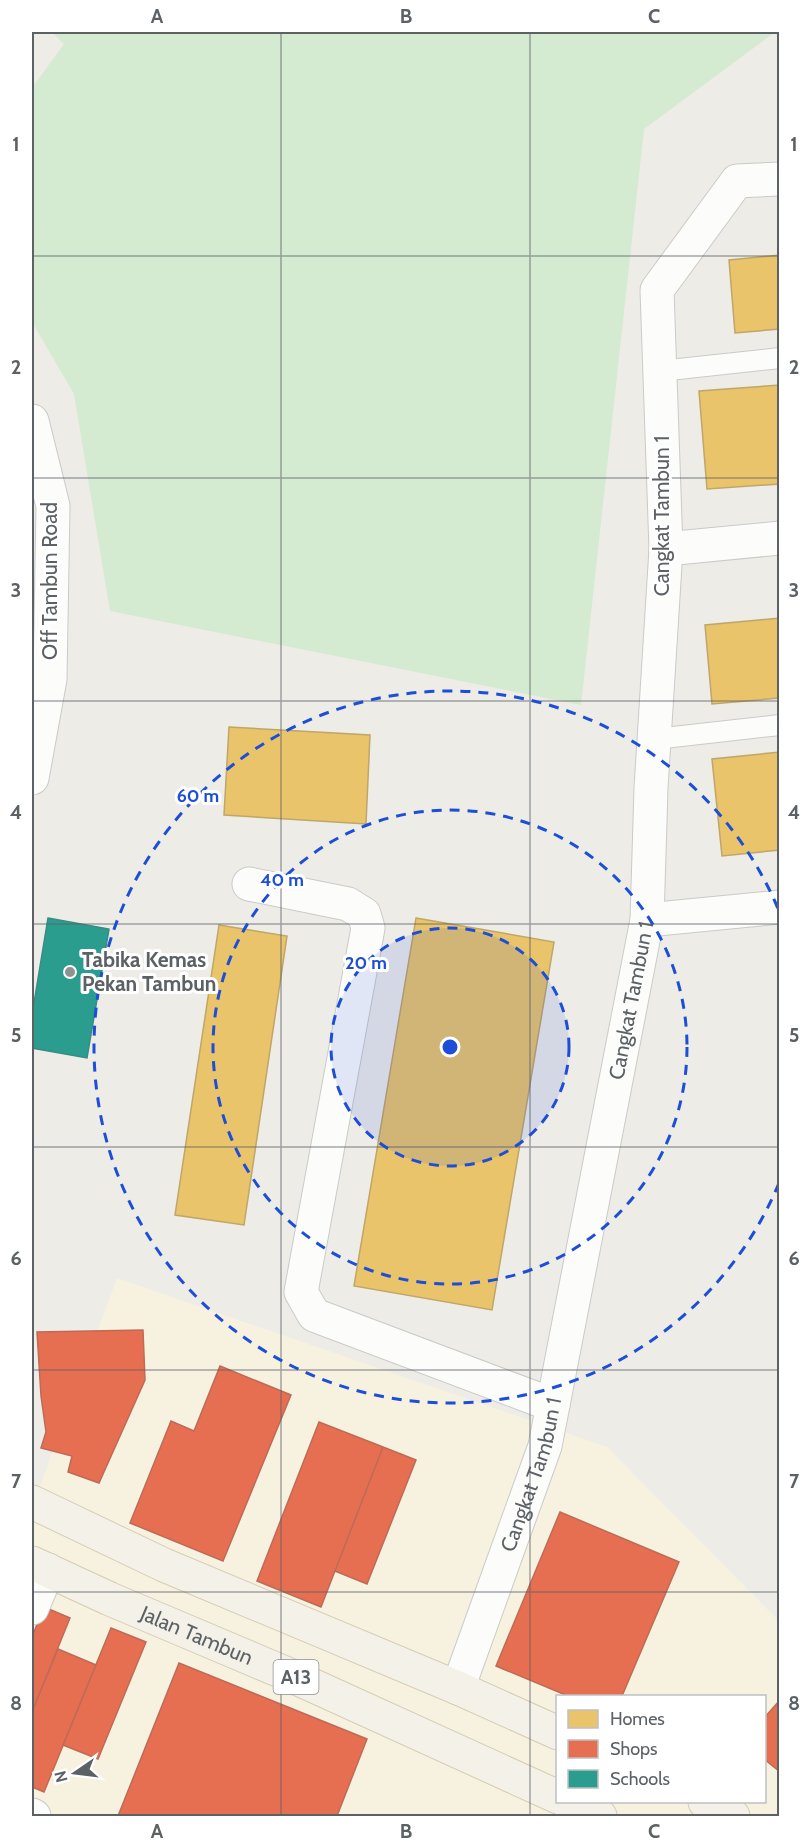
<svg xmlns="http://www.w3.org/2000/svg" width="811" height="1848" font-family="Cabin,sans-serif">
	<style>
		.commercial { fill: #f7f1e0; fill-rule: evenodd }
		.green { fill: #d4ead1 }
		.homes { fill: #e9c46a; stroke: #bfa669; stroke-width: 1.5 }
		.shops { fill: #e76f51; stroke: #bd6b57; stroke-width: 1.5 }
		.schools { fill: #2a9d8f; stroke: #398b83; stroke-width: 1.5 }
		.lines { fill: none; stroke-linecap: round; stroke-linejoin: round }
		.service-casing { stroke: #cacac9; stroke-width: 22 }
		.minor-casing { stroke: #cacac9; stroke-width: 35 }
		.primary-casing { stroke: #d6ccb3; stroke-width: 35 }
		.service { stroke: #fcfcfb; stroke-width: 20 }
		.minor { stroke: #fcfcfb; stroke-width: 33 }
		.primary { stroke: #f3f1e8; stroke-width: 33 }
		.grid { fill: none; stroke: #5c6166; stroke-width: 1.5; stroke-opacity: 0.55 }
		.ring { fill: none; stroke: #1d4ed8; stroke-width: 3; stroke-dasharray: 10 8 }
		.poi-dot { fill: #8f9293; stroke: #fff; stroke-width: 2 }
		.labels { text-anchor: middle; stroke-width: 6; stroke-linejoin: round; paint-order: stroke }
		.shield { fill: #fff; stroke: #8d9094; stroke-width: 1.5 }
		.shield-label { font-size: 20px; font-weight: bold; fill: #5c6166 }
		.street-label { font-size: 21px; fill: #5c6166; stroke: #fff }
		.poi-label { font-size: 21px; font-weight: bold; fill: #5c6166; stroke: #fff; text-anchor: start }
		.centre { fill: #1d4ed8; stroke: #fff; stroke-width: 3 }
		.ring-label { font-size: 18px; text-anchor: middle; font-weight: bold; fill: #1d4ed8; stroke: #fff; stroke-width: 6; stroke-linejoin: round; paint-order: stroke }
		.neatline { fill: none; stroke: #5c6166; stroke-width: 2 }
		.grid-label { font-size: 20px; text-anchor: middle; font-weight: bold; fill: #5c6166 }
	</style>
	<rect width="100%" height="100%" fill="#edece7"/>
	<path class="commercial" d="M117,1278L607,1447L779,1621V1816H32V1507ZM558,1696H764V1802H558Z"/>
	<path class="green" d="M52,32H775L644,129L581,705L110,611L74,394L32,322V88L64,44Z"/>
	<path class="homes" d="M780,255V329L735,333L729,260Z
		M780,385V484L707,489L699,391Z
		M780,618V698L712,704L705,625Z
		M229,727L370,735L366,824L224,815Z
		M780,752V850L722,856L712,759Z
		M416,918L554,942L492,1310L354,1286Z
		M219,925L287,936L244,1225L175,1215Z"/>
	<path class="shops" d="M143,1330L145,1380L99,1483L68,1472L72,1456L41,1448L46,1432L41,1396L37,1332Z
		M220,1366L291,1395L223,1561L130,1523L171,1421L194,1431Z
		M319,1422L383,1447L321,1607L257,1581Z
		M383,1447L416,1460L367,1584L335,1571Z
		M560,1512L679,1562L622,1696H568L496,1666Z
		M44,1607L70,1618L32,1712V1637Z
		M111,1628L146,1642L98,1759L63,1745Z
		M58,1649L96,1665L44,1792L32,1787V1712Z
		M179,1663L367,1739L337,1816H118Z
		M780,1700V1772L764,1759V1718Z"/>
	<path class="schools" d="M48,918L109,929L87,1058L32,1048V1015Z"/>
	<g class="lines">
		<g class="service-casing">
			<path id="service" d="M660,371L780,358
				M655,739L780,725"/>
		</g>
		<g class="minor-casing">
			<g id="minor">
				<path d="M32,421L53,506L50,679L32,778"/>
				<path d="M666,549L780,538"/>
				<path d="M249,884L348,904L364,914L368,928L301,1292L314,1315L553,1405"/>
				<path d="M647,920L780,907"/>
				<path d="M32,1608L48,1570"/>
				<path id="s1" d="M458,1688L545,1446L647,920L651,788L666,549L657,290L737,181L780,179"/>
				<path d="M32,1815L34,1816"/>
			</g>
		</g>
		<g class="primary-casing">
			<g id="primary">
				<path d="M32,1502L164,1565L458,1688L558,1733"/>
				<path id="s2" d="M32,1563L110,1599L292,1676L558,1797"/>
				<path d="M567,1802L600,1816"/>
				<path d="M705,1802L733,1816"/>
			</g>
		</g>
		<use href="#service" class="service"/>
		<use href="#minor" class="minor"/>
		<use href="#primary" class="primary"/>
	</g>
	<path class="grid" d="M281,32V1816M530,32V1816M32,256H780M32,478H780M32,701H780M32,924H780M32,1147H780M32,1370H780M32,1592H780"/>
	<circle cx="450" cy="1047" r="119" fill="#1d4ed8" fill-opacity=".12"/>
	<g class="ring">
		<circle cx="450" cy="1047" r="119"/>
		<circle cx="450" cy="1047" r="237"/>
		<path d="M779 1183A356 356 0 1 1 779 911"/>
	</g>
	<circle class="poi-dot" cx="70" cy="972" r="6"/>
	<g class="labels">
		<rect class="shield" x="273.5" y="1660" width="45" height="34" rx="4.5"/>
		<g class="shield-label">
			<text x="296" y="1684">A13</text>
		</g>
		<g class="street-label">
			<text transform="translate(662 516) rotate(-90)" y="7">Cangkat Tambun 1</text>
			<text transform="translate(50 581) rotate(-90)" y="7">Off Tambun Road</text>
			<text dy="7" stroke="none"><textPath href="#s1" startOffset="711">Cangkat Tambun 1</textPath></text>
			<text dy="7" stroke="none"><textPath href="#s1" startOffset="226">Cangkat Tambun 1</textPath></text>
			<text dy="7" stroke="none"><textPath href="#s2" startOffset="180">Jalan Tambun</textPath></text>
		</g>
		<g class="poi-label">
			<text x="82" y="967">Tabika Kemas<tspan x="82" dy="24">Pekan Tambun</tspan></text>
		</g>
	</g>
	<circle cx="450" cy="1047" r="9" class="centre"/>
	<g class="ring-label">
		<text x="198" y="802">60 m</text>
		<text x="282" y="886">40 m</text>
		<text x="366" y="969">20 m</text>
	</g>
	<rect width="811" height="1848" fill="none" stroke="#ffffff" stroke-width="66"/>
	<rect x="556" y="1695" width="210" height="108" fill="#ffffff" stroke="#bec0c2" stroke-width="1.5"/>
	<rect x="568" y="1710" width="30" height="18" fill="#e9c46a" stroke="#bec0c2" stroke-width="1.5"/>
	<text x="610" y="1725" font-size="18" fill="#5c6166">Homes</text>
	<rect x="568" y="1740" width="30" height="18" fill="#e76f51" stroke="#bec0c2" stroke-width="1.5"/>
	<text x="610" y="1755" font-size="18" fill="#5c6166">Shops</text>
	<rect x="568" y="1770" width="30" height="18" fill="#2a9d8f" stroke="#bec0c2" stroke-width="1.5"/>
	<text x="610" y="1785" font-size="18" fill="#5c6166">Schools</text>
	<g transform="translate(75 1773) rotate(256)" stroke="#ffffff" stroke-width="4.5" paint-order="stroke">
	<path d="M0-4.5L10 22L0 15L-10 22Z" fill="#5c6166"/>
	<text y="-9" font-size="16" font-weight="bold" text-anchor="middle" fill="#5c6166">N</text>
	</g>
	<rect x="33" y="33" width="745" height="1782" class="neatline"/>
	<g class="grid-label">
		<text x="157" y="23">A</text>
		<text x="406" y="23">B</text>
		<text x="654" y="23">C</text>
		<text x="16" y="151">1</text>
		<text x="794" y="151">1</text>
		<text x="16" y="374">2</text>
		<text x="794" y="374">2</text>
		<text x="16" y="597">3</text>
		<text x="794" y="597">3</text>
		<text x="16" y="819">4</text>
		<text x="794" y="819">4</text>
		<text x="16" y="1042">5</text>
		<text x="794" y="1042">5</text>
		<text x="16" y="1265">6</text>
		<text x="794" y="1265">6</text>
		<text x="16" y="1488">7</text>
		<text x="794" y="1488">7</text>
		<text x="16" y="1710">8</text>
		<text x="794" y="1710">8</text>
		<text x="157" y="1838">A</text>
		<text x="406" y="1838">B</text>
		<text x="654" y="1838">C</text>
	</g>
</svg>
